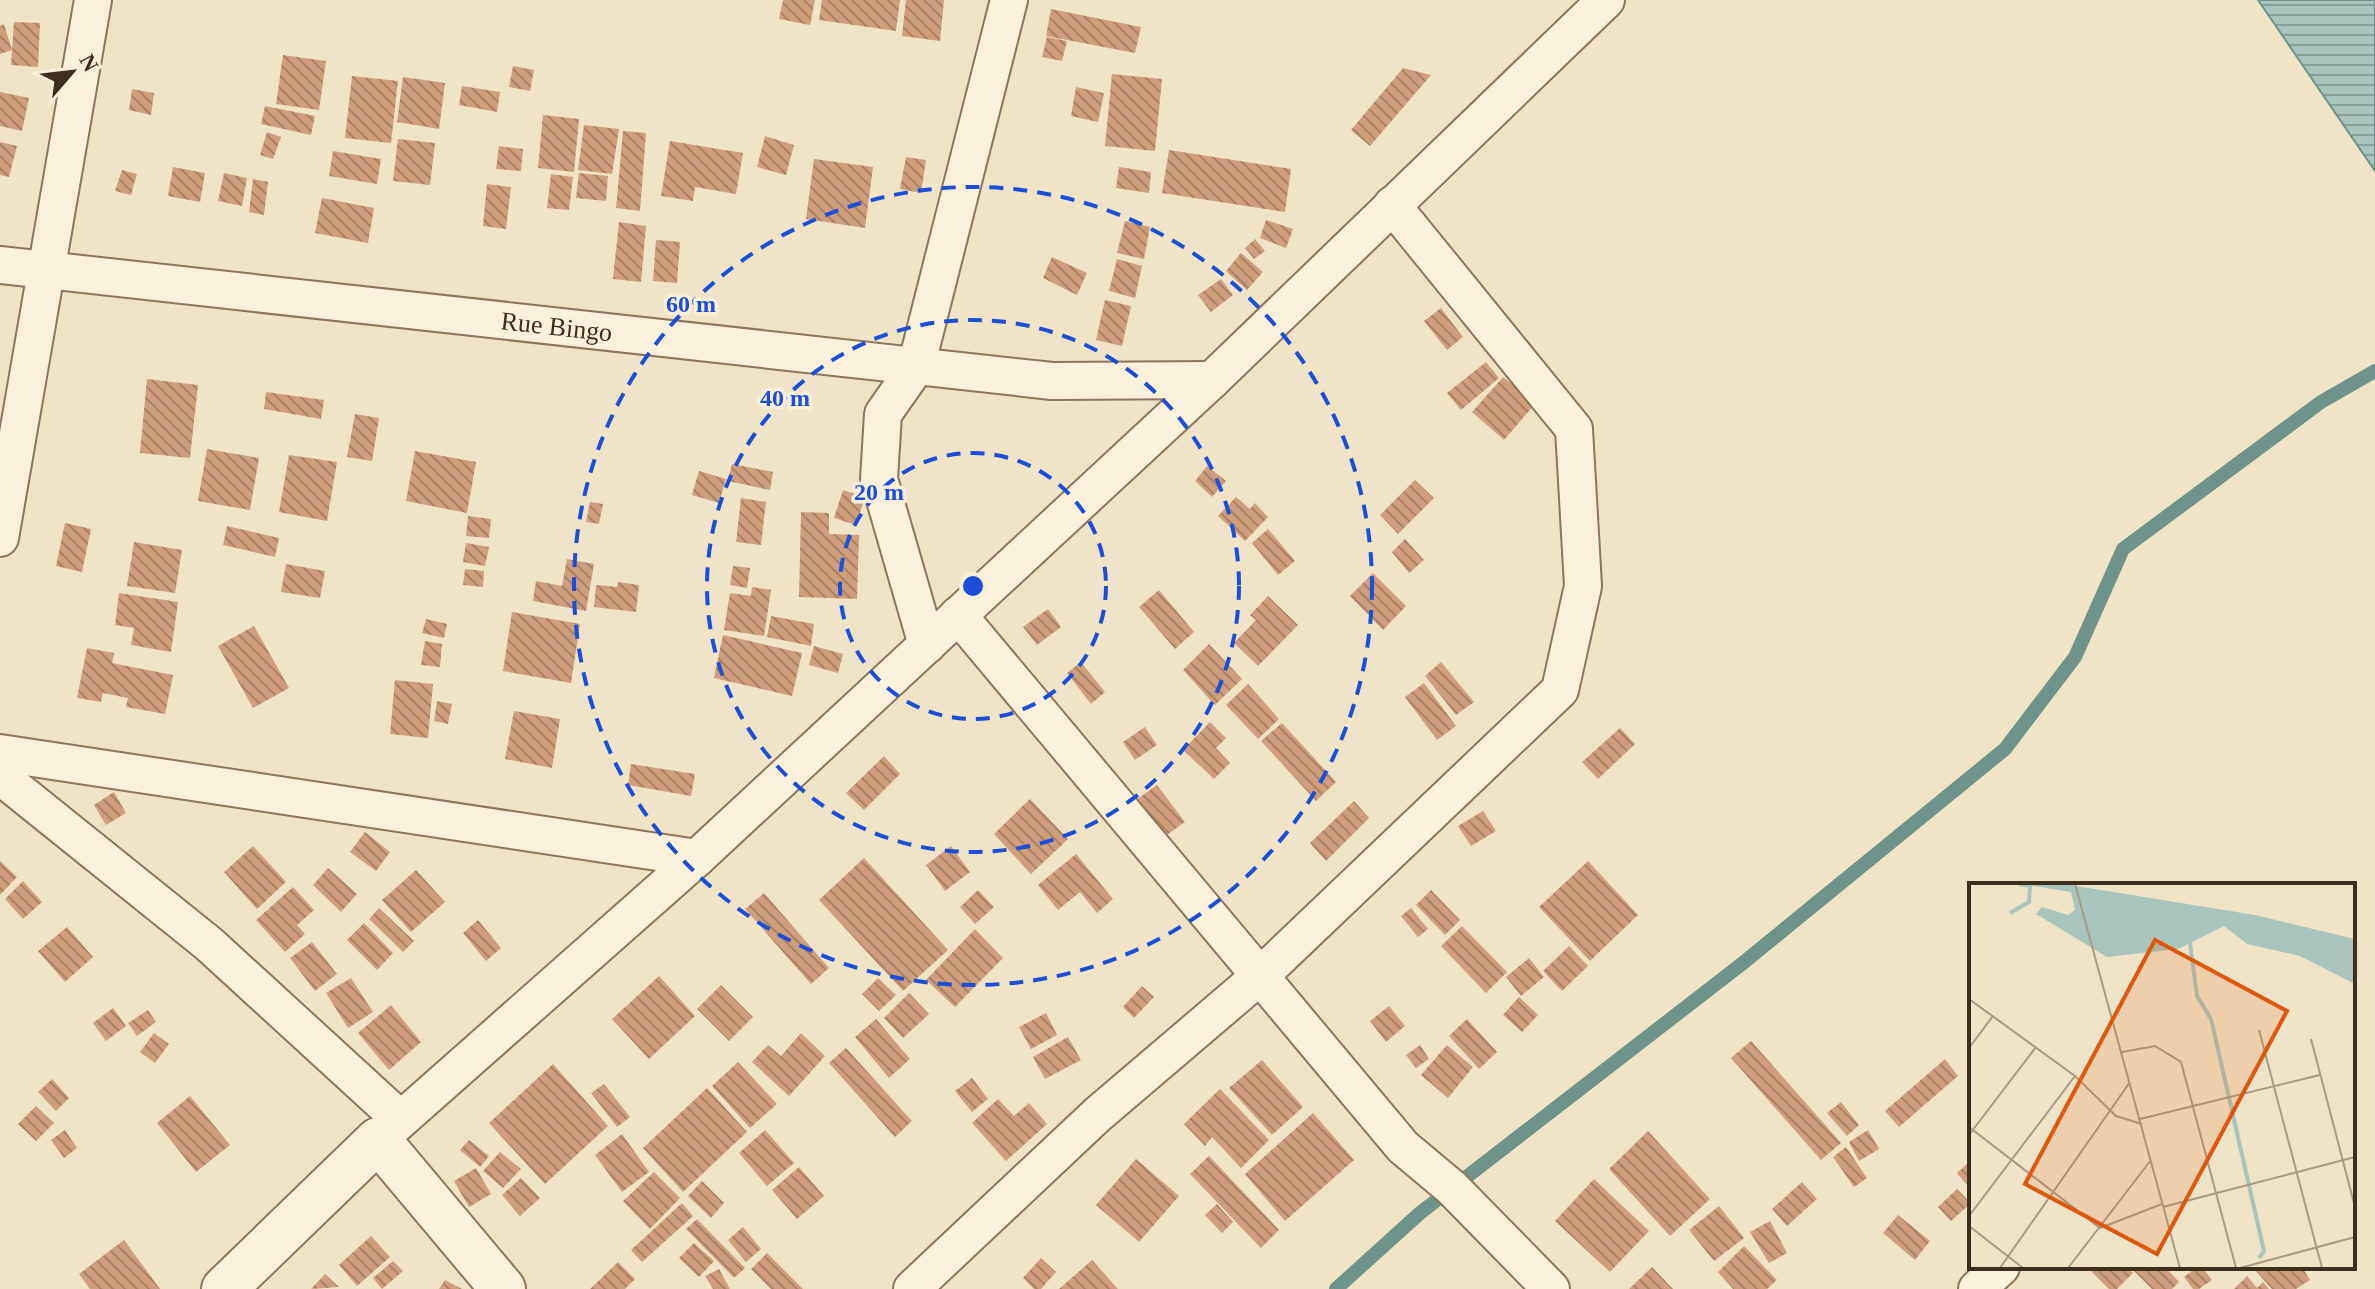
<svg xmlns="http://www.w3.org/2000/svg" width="2375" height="1289" font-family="Georgia,serif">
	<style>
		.water { fill: url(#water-rules); stroke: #6f938a; stroke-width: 2 }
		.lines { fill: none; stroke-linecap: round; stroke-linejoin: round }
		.stream { stroke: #6f938a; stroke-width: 14 }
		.building { fill: url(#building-back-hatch) }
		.minor-casing { stroke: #8d765c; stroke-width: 40 }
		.tertiary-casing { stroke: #8d765c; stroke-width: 48 }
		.minor { stroke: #faf1dc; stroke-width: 36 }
		.tertiary { stroke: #faf1dc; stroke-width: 44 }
		.ring { fill: none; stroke: #1d4ed8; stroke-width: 4; stroke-dasharray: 14 10 }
		.labels { text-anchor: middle; stroke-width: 7; stroke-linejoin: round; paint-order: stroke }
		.street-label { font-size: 26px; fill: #3d2e20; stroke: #f7eed8 }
		.inset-river { fill: none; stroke: #a9c4bc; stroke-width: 4 }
		.inset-road { fill: none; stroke: #a89b85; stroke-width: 2 }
		.view { fill: #df570d; fill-opacity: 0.15; stroke: #df570d; stroke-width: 4 }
		.inset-edge { fill: none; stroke: #3d2e20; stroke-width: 4 }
		.centre { fill: #1d4ed8; stroke: #f7eed8; stroke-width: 4 }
		.ring-label { font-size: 24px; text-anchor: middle; font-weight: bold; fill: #1d4ed8; stroke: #f7eed8; stroke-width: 7; stroke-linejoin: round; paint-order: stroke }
	</style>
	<defs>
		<pattern id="water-rules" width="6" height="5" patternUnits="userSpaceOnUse" patternTransform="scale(2)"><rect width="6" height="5" fill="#a9c4bc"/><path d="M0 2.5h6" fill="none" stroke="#8ba098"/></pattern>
		<pattern id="building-back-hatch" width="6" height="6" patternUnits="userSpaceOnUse" patternTransform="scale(2)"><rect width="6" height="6" fill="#cf9f7d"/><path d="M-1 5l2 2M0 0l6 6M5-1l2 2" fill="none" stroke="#a98266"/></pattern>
	</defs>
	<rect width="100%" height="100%" fill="#f0e4c8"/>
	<path class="water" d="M2258,0H2375V171Z"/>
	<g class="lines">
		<path class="stream" d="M1336,1289L1420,1213L1743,963L2005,749L2075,657L2123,549L2321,402L2375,371"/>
	</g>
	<path class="building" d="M783,0H815L810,25L779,19Z
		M822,0H900L896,31L819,20Z
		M906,0H944L940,41L902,36Z
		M1051,9L1141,27L1135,53L1046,36Z
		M14,22L40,23L38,67L11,65Z
		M4,24L12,50L0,54V26Z
		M1047,37L1067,41L1062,61L1042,57Z
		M283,55L326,61L319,110L276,104Z
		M513,66L534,70L530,91L509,87Z
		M1403,68L1431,75L1370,146L1351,130Z
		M1112,74L1162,79L1155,151L1105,146Z
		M352,76L398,81L391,143L345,138Z
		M403,77L445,83L439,129L397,122Z
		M462,86L500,92L497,112L459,105Z
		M1076,87L1104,93L1098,122L1071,116Z
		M132,89L154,93L151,115L129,110Z
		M0,92L29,98L22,131L0,126Z
		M265,106L315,116L311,135L261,124Z
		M543,115L579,119L574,172L538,168Z
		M584,125L619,129L612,174L578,170Z
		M623,131L646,133L640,211L616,208Z
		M267,132L281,137L273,159L260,155Z
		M765,136L794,145L786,175L757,167Z
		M398,139L435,143L430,185L393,181Z
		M670,141L743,153L736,194L695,187L693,201L661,196Z
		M0,142L17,146L9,177L0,175Z
		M499,146L523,149L521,171L496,169Z
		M1169,150L1291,169L1285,212L1162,193Z
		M333,151L381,159L377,184L329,176Z
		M906,157L926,160L921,193L900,189Z
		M814,159L873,167L865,228L806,219Z
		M173,167L205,173L200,202L168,196Z
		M1119,167L1151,172L1149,193L1116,188Z
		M122,170L137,174L131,195L115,191Z
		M224,173L247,178L242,206L218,201Z
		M579,173L608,176L606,201L576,198Z
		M551,174L573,177L569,210L547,208Z
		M253,179L268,182L264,215L249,212Z
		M487,184L511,187L506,229L483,226Z
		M322,198L374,208L368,243L315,233Z
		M1266,220L1293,229L1286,248L1260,238Z
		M1125,221L1150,227L1144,259L1117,253Z
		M619,222L646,226L641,282L613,279Z
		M1255,239L1265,251L1254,259L1245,248Z
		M656,240L680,242L677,283L653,281Z
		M1241,253L1263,272L1247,290L1226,271Z
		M1052,257L1087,273L1077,295L1043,278Z
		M1117,259L1142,266L1135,298L1109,291Z
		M1221,279L1233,295L1211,312L1198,295Z
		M1105,300L1131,306L1122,346L1096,340Z
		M1441,308L1463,337L1447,350L1424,321Z
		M1486,362L1499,378L1461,410L1447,393Z
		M1503,377L1535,404L1504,440L1472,412Z
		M147,379L198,385L190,458L140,453Z
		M266,392L324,400L321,419L264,409Z
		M355,414L379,418L372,461L347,457Z
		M207,449L259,458L250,510L198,501Z
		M415,451L476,462L467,513L406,501Z
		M289,455L337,462L327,521L279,512Z
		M732,464L773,472L770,490L728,481Z
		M1207,466L1226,481L1212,497L1195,481Z
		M699,471L726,479L719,503L692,495Z
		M1415,480L1434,498L1398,534L1380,515Z
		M843,490L865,497L856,525L834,518Z
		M1236,497L1250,509L1255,503L1268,517L1245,541L1218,516Z
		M741,498L766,502L761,545L736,542Z
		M590,502L603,504L599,524L586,522Z
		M801,512L829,513V534L859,535L857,599L799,597Z
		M468,516L491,519L489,538L466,536Z
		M65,523L91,529L82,572L56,566Z
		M227,526L279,538L275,557L223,545Z
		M1268,529L1295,561L1278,575L1252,543Z
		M1405,539L1424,560L1409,573L1392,552Z
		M134,542L182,550L175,593L127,586Z
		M466,543L489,547L485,566L463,562Z
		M567,559L594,564L586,611L533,601L536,581L562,586Z
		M286,564L325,571L320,598L281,592Z
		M733,566L750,568L747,588L730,585Z
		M465,569L484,571L483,587L463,585Z
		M1373,573L1406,606L1383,630L1350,596Z
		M618,582L639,585L636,612L594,607L596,585L617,587Z
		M752,587L771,590L764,636L724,630L730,593L751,596Z
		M1159,590L1194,632L1175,649L1139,607Z
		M119,593L178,602L171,652L131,645L134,628L115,625Z
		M1268,596L1298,625L1258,666L1234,643L1256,620L1250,615Z
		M1048,609L1061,627L1037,645L1023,627Z
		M512,612L580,624L571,683L503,671Z
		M771,616L814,624L811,646L767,637Z
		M426,619L447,624L444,638L422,633Z
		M254,626L289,688L253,708L218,646Z
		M723,635L802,653L792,696L714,678Z
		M425,641L442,644L440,667L421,665Z
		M1209,644L1242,679L1215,705L1183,670Z
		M814,646L843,654L838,673L809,665Z
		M87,648L114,653L112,663L173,675L165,714L126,707L128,698L103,693L101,702L77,698Z
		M1081,662L1105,692L1091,704L1067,673Z
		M1441,662L1474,702L1456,715L1425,676Z
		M395,680L433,684L428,738L390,734Z
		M1424,683L1456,726L1437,740L1405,697Z
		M1248,684L1279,719L1258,739L1226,705Z
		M437,701L452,704L448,724L434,721Z
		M514,711L560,719L552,768L505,759Z
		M1210,722L1226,738L1216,748L1230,763L1214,779L1183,750Z
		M1282,723L1336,782L1316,801L1261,741Z
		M1145,727L1157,745L1135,760L1123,742Z
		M1620,728L1635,744L1598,779L1582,762Z
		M884,756L900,774L864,810L846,793Z
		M631,764L695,774L691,796L628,785Z
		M1157,785L1185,822L1164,837L1136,800Z
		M114,792L126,813L106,825L94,805Z
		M1030,799L1068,839L1031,874L994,834Z
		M1354,801L1369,818L1326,861L1310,843Z
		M1483,811L1496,831L1471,846L1458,826Z
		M365,832L390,852L376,871L350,852Z
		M253,846L286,882L257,909L224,872Z
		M951,846L970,872L945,891L926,865Z
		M1076,854L1113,899L1097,913L1080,892L1058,910L1038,885Z
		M864,858L948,950L903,991L819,900Z
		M0,861L17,877L0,895Z
		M1588,861L1638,915L1590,961L1539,907Z
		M328,868L357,894L341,912L313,885Z
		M416,870L445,902L411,932L382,900Z
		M23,881L42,902L23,919L5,899Z
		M293,887L314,910L297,925L305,934L285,952L256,920Z
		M978,890L994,907L975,924L960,907Z
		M1431,890L1460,920L1445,935L1416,905Z
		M764,893L829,968L811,984L745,909Z
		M379,908L414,941L403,952L369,919Z
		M1411,908L1428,929L1418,937L1401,916Z
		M478,920L501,948L486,961L463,933Z
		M364,923L393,953L377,970L347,940Z
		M1462,926L1507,972L1486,993L1441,946Z
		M67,927L93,957L65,982L38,951Z
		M975,929L1003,958L955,1007L926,980Z
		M312,942L337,974L315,991L290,958Z
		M1569,946L1588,966L1562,991L1543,971Z
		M1529,958L1544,977L1521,996L1506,977Z
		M659,976L695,1016L649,1059L612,1019Z
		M351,978L373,1012L348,1028L326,993Z
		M878,978L896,995L879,1011L862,994Z
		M721,985L753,1017L729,1041L697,1009Z
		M1142,986L1154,997L1134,1018L1123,1007Z
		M909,993L929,1014L903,1038L884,1018Z
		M1519,997L1538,1015L1522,1032L1503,1015Z
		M391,1005L421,1042L389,1070L358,1033Z
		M1389,1006L1405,1026L1386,1042L1370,1021Z
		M113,1008L126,1026L106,1041L93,1023Z
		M148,1010L156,1022L137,1036L128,1023Z
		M1046,1013L1057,1035L1031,1049L1019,1027Z
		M876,1019L910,1059L889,1078L855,1037Z
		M1467,1019L1497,1052L1479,1069L1449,1036Z
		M154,1033L169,1044L155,1063L140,1052Z
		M801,1033L825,1056L789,1096L752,1062L768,1045L781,1056Z
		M1068,1037L1081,1060L1045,1079L1033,1057Z
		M1751,1041L1841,1143L1821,1160L1731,1058Z
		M1420,1045L1429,1059L1416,1068L1406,1055Z
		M1447,1045L1473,1067L1448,1098L1421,1075Z
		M846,1048L912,1121L895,1137L829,1063Z
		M1945,1059L1958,1076L1899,1127L1885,1111Z
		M1262,1060L1303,1107L1272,1135L1229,1088Z
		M738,1062L777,1104L750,1128L712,1086Z
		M553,1064L608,1126L545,1184L489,1123Z
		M972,1078L988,1099L972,1112L955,1091Z
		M52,1079L69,1098L56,1111L38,1092Z
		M604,1084L630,1117L617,1127L591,1093Z
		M707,1088L747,1132L683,1192L643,1148Z
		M1220,1089L1269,1140L1241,1168L1212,1137L1205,1146L1184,1124Z
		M190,1096L230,1145L196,1172L157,1123Z
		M998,1099L1014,1116L1029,1103L1047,1124L1006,1161L972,1123Z
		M1841,1102L1859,1125L1847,1136L1827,1113Z
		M36,1106L54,1123L36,1141L18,1124Z
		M1313,1113L1354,1160L1285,1221L1245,1174Z
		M65,1130L77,1148L64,1158L51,1140Z
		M765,1130L794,1163L767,1186L739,1153Z
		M1868,1130L1879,1149L1859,1161L1849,1142Z
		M1648,1131L1710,1199L1670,1236L1609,1169Z
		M622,1134L649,1172L622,1192L595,1155Z
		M469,1140L489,1156L480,1167L460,1150Z
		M1846,1147L1867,1178L1854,1187L1833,1157Z
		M500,1152L521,1169L503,1188L483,1171Z
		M1209,1156L1279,1230L1261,1248L1190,1174Z
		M1136,1159L1179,1196L1139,1242L1096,1205Z
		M1971,1160V1190L1957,1173Z
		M799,1167L824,1196L797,1219L772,1190Z
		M476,1168L491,1194L469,1207L454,1181Z
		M654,1172L680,1198L650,1229L623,1201Z
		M521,1178L540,1198L520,1216L502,1195Z
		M1594,1179L1649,1231L1610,1272L1555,1221Z
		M702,1181L724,1203L711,1218L688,1196Z
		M1802,1182L1817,1199L1787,1226L1772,1209Z
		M1957,1189L1971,1203L1951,1221L1938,1207Z
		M682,1203L693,1216L642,1262L631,1250Z
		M1217,1204L1233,1222L1222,1233L1205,1215Z
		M1719,1206L1744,1238L1714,1261L1689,1230Z
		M1898,1215L1930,1241L1915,1260L1883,1233Z
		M697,1219L745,1268L734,1278L686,1229Z
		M1770,1221L1787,1253L1769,1263L1750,1232Z
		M743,1227L761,1249L746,1262L728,1240Z
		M371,1236L390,1257L357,1286L339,1265Z
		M124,1240L160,1289H90L79,1274Z
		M694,1243L714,1261L699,1277L679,1258Z
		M1744,1246L1777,1280L1767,1289H1733L1718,1272Z
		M767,1253L803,1289H771L751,1269Z
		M1041,1258L1056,1272L1041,1289H1034L1023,1278Z
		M1092,1260L1118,1289H1059Z
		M393,1261L403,1271L382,1289L373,1278Z
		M618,1262L635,1279L625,1289H590Z
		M1652,1267L1673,1289H1629Z
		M2087,1267H2127L2133,1273L2117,1289H2109Z
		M2130,1267H2165L2179,1282L2172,1289H2152Z
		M2197,1267H2202L2212,1280L2199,1289H2193L2184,1277Z
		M2257,1267H2302L2310,1280L2296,1289H2272L2254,1269Z
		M719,1269L730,1289H713L705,1276Z
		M325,1274L339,1287L311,1289Z
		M2247,1276L2257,1288L2263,1282L2269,1289H2234Z
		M445,1280L462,1289H439Z"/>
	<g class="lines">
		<g class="minor-casing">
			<g id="minor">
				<path id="s1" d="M0,265L1052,381L1212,380"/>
				<path d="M0,538L93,0"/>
				<path d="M958,615L1403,1147L1452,1188L1551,1289"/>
				<path d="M927,645L879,479L883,414L916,367L1009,0"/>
				<path d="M0,753L697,858"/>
				<path d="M0,776L209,944L399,1118"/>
				<path d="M378,1140L697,858L1212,380L1606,0"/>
				<path d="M912,1289L1097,1115L1260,976L1560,690L1583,586L1574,429L1392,205"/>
				<path d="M1977,1289L2001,1267"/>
			</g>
		</g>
		<g class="tertiary-casing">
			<path id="tertiary" d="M224,1289L378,1140L503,1289"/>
		</g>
		<use href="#minor" class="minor"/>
		<use href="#tertiary" class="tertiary"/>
	</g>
	<g class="ring">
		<circle cx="973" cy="586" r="133"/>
		<circle cx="973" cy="586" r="266"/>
		<circle cx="973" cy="586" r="399"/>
	</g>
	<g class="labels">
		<g class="street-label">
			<text dy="9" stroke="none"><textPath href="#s1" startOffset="560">Rue Bingo</textPath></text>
		</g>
	</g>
	<g transform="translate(1969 883)">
		<rect width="386" height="386" fill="#f0e4c8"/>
		<path d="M95,1L286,32L386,56V101L331,73L278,61L255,43L209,66L138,74L67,31L73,24L99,32L106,27L102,9L59,2Z" fill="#a9c4bc"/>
		<path class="inset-river" d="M41,30L60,19L61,3L49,1M221,60L228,113L242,136L295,368L290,375"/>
		<path class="inset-road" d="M106,1L211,385M0,116L106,193L147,233L173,241M290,147L353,385M342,156L386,324M0,165L24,133M153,169L186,163L212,179L267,385M171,236L351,192M0,244L131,345L193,321M0,252L67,164M194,324L386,274M0,333L106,193M0,343L54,385M31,385L161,199M99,385L182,277M271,385L386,354"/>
		<path class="view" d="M186,57L318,128L188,371L56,301Z"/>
		<rect width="386" height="386" class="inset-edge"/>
	</g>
	<circle cx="973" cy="586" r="12" class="centre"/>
	<g class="ring-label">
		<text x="691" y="312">60 m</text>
		<text x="785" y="406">40 m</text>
		<text x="879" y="500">20 m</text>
	</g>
	<g transform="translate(72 72) rotate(62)" stroke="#f7eed8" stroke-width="6" paint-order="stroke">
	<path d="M0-6L14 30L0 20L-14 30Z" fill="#3d2e20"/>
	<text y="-12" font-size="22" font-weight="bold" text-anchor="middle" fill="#3d2e20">N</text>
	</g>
</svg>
